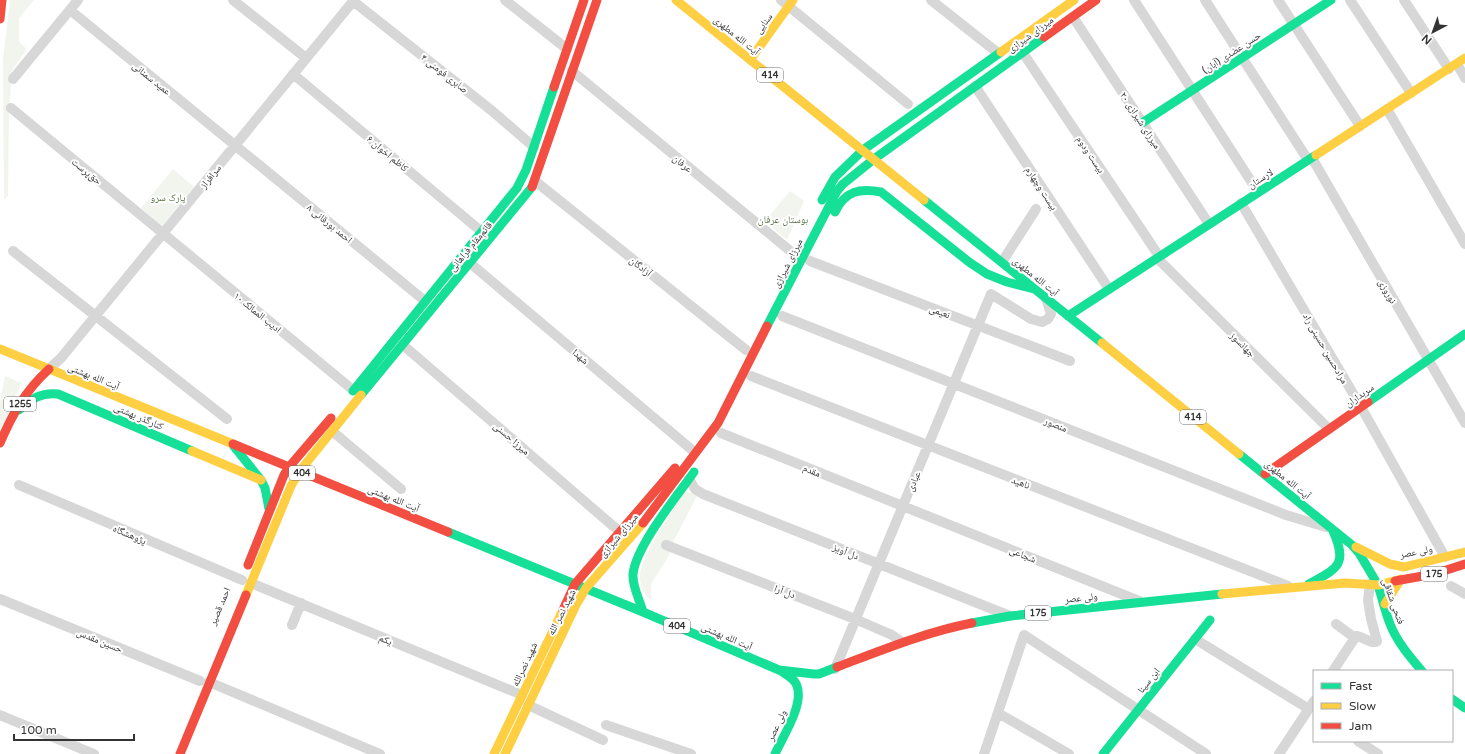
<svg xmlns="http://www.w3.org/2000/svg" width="1465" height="754" font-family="'Varela Round','Noto Naskh Arabic',sans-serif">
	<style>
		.green { fill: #f1f5ed }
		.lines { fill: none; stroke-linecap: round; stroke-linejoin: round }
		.street { stroke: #d7d7d7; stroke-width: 10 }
		.fast { stroke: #16e098; stroke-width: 9 }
		.slow { stroke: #ffcf43; stroke-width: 9 }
		.jam { stroke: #f24e42; stroke-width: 9 }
		.labels { text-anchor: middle; stroke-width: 4; stroke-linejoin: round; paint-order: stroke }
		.shield { fill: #fff; stroke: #707070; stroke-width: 1 }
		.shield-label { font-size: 9px; font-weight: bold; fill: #333 }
		.street-label { font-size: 10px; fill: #333; stroke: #fff }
		.park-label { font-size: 10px; fill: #56703f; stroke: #fff }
	</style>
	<rect width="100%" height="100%" fill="#fff"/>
	<path class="green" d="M10,0H34L19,18V42L27,49L12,70L9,112L8,196L4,200L3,59Z
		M173,169L194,187L162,226L141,208Z
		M790,191L804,201L787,240L765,221Z
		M5,376L21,383L0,434V403Z
		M685,492L691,493L697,496L672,544L671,552L651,584V601C645,595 641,588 640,579C637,561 674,508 685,492Z"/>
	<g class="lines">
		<path class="street" d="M233,0L306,58
			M505,0L567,49
			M781,0L908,104
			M931,0L998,53
			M1134,0L1258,192
			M1205,0L1308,160
			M1278,0L1360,126
			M1350,0L1411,93
			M1404,0L1449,69
			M353,1L491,110L534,147
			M70,10L425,301
			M1073,17L1209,224
			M1023,53L1159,256
			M1457,64L1465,78
			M572,71L794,254
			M293,74L482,232
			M13,79L78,0
			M975,86L1109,289
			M11,108L353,390
			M1387,109L1465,244
			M1312,158L1465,423
			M535,181L746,350
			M1241,203L1361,407L1445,557
			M13,251L227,419
			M1157,258L1329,429
			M810,261L1070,361
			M1002,262L1036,209
			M470,263L691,449
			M782,316L1286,515L1326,527
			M403,345L620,532
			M49,369L61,358L354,0
			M751,376L1288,586
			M332,431L401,489
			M721,433L1139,601
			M689,479L695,489L703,494L1010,616
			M19,485L242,580
			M666,545L855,619L892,635L902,642
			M251,583L522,695
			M1451,586L1465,594
			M0,599L200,681
			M1336,624L1355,638
			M292,625L301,603
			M1195,639L1309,709
			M835,669L991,294L1031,319L1042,322L1048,319L1051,314L1046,299
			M1333,671L1356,636C1363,636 1369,644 1376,642L1377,641L1371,619L1368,600L1370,584
			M209,682L380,754
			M528,705L603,740
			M998,713L1069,754
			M0,715L94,754
			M606,725L691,754
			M1358,741L1378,754
			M984,754L1024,635L1206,754
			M1279,754L1314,701"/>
		<path class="fast" d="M1142,123L1331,0
			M822,200L835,177L863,150L1001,52
			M924,200L1102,343
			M835,212C845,191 859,188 881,192L969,262L987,274L1007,282L1034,289
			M1068,316L1316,155
			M767,326L837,191L843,184L874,159L1044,37
			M353,391L517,188L526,170L554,87
			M361,395L532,187
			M1368,402L1465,334
			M19,410C31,399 41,392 58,394L192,451
			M232,444L261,480L265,488L269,509
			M1239,454L1352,545L1359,553L1378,585
			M448,532L643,612L779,670L814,674H819L837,667
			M1309,584C1338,568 1348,565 1333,531
			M1378,585C1382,598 1385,611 1390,624C1397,642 1410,657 1422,671
			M643,612C640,600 632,587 633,574C636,546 677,496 694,472
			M972,623L1010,616L1222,594
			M1452,699L1465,708
			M775,754C783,736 804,705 797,686C795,679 787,675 781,671
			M1103,754L1210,620"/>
		<path class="slow" d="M676,0L924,200
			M1001,52L1074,0
			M750,60L793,0
			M1316,155L1465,58
			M1102,343L1239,454
			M0,349L233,444
			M192,451L261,480
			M1356,547L1390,564L1404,567L1465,552
			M1222,594L1345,583L1378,585L1395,581
			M246,595L291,486L299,472L361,395
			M1385,604L1401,579
			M494,754L563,610
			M505,754L576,605L586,588L643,523"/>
		<path class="jam" d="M0,19L2,0
			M1044,37L1096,0
			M554,87L584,0
			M532,187L597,0
			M0,443C13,413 25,391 49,369
			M233,444L448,532
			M1265,474L1368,402
			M643,523L718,423L767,326
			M248,565L284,475L289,467L331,418
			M1395,581L1434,574L1465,564
			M563,610L575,584L675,468
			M837,667C882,650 926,632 972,623
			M180,754L246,595"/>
	</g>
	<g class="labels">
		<g class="shield">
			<rect x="757" y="68" width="26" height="14" rx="3"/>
			<rect x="4" y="397" width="32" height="14" rx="3"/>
			<rect x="1180" y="410" width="26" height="14" rx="3"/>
			<rect x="289" y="466" width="26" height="14" rx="3"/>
			<rect x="1421" y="567" width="26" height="14" rx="3"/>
			<rect x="1025" y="606" width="26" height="14" rx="3"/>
			<rect x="664" y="619" width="26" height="14" rx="3"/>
		</g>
		<g class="shield-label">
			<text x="770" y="78">414</text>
			<text x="20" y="407">1255</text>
			<text x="1193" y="420">414</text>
			<text x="302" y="476">404</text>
			<text x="1434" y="577">175</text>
			<text x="1038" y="616">175</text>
			<text x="677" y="629">404</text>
		</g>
		<g class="street-label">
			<text transform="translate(763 23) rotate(-54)" y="4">سنایی</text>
			<text transform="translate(1030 34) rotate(-36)" y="4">میرزای شیرازی</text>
			<text transform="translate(737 35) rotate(39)" y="4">آیت الله مطهری</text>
			<text transform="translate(1231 52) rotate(-33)" y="4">حسن عضدی (آبان)</text>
			<text transform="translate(445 73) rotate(38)" y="4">صابری فومنی ۴</text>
			<text transform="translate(152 78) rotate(39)" y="4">عمید سمنانی</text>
			<text transform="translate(1141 120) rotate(57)" y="4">میرزای شیرازی ۲۰</text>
			<text transform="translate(388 153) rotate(40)" y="4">کاظم اخوان ۶</text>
			<text transform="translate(1091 154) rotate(56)" y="4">بیست ودوم</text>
			<text transform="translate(683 163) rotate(39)" y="4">عرفان</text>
			<text transform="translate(87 171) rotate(39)" y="4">حق‌پرست</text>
			<text transform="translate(210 176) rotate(-51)" y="4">سرافراز</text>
			<text transform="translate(1260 178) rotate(-33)" y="4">لارستان</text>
			<text transform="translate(1042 188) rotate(57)" y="4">بیست وچهارم</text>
			<text transform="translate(330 223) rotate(39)" y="4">احمد بورقانی ۸</text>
			<text transform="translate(470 246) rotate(-50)" y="4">قائم‌مقام فراهانی</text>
			<text transform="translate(787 263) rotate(-63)" y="4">میرزای شیرازی</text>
			<text transform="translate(641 266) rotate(39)" y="4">آزادگان</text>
			<text transform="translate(1036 276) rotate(39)" y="4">آیت الله مطهری</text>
			<text transform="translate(1388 291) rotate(60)" y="4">نوروزی</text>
			<text transform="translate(940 311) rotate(21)" y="4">نعیمی</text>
			<text transform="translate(258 312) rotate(39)" y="4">ادیب الممالک ۱۰</text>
			<text transform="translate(1243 344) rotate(45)" y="4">جهانسوز</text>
			<text transform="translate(1326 348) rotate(60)" y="4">مرادحسین حسینی راد</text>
			<text transform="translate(581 356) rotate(40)" y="4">شهدا</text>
			<text transform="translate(94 376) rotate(22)" y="4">آیت الله بهشتی</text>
			<text transform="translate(1359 395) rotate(-35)" y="4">سربداران</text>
			<text transform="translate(139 416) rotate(23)" y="4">کنارگذر بهشتی</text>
			<text transform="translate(1056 424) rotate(22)" y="4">منصور</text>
			<text transform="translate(512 438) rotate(41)" y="4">میرزا حسنی</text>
			<text transform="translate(812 470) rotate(22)" y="4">مقدم</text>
			<text transform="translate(1288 479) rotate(39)" y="4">آیت الله مطهری</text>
			<text transform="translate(913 481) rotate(-67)" y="4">عبادی</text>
			<text transform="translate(1021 482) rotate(21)" y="4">ناهید</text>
			<text transform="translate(394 498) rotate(22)" y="4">آیت الله بهشتی</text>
			<text transform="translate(130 534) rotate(23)" y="4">پژوهشگاه</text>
			<text transform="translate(618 535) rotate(-50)" y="4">میرزای شیرازی</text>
			<text transform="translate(846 551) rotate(22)" y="4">دل آویز</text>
			<text transform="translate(1416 551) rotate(-11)" y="4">ولی عصر</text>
			<text transform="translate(1023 554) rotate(22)" y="4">شجاعی</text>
			<text transform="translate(785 591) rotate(21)" y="4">دل آرا</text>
			<text transform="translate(1081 597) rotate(-6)" y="4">ولی عصر</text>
			<text transform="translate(1394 601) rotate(70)" y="4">فتحی شقاقی</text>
			<text transform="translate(219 606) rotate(-67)" y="4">احمد قصیر</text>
			<text transform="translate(561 612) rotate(-63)" y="4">شهید نصر الله</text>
			<text transform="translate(727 636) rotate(23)" y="4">آیت الله بهشتی</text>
			<text transform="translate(386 639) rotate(22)" y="4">یکم</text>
			<text transform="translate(100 640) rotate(22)" y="4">حسین مقدس</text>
			<text transform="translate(524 664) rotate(-65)" y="4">شهید نصرالله</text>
			<text transform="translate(1148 680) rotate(-51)" y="4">ابن سینا</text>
			<text transform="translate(776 725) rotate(-65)" y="4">ولی عصر</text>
		</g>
		<g class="park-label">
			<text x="168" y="201">پارک سرو</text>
			<text x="783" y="223">بوستان عرفان</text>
		</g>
	</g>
	<rect x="1313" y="670" width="140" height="72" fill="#ffffff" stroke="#adadad"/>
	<rect x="1321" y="683" width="20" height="6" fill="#16e098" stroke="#adadad"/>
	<text x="1349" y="690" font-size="12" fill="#333333">Fast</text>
	<rect x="1321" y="703" width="20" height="6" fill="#ffcf43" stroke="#adadad"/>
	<text x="1349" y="710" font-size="12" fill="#333333">Slow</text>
	<rect x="1321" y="723" width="20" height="6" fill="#f24e42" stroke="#adadad"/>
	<text x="1349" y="730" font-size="12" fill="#333333">Jam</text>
	<g transform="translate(1433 32) rotate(221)" stroke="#ffffff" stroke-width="3" paint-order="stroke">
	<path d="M0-3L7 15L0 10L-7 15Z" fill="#333333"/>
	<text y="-6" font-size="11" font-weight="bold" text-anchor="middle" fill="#333333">N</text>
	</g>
	<path d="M14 734v6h120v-6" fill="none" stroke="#333333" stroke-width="2"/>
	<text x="20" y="734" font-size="12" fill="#333333" stroke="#ffffff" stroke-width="3" paint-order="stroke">100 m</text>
</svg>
